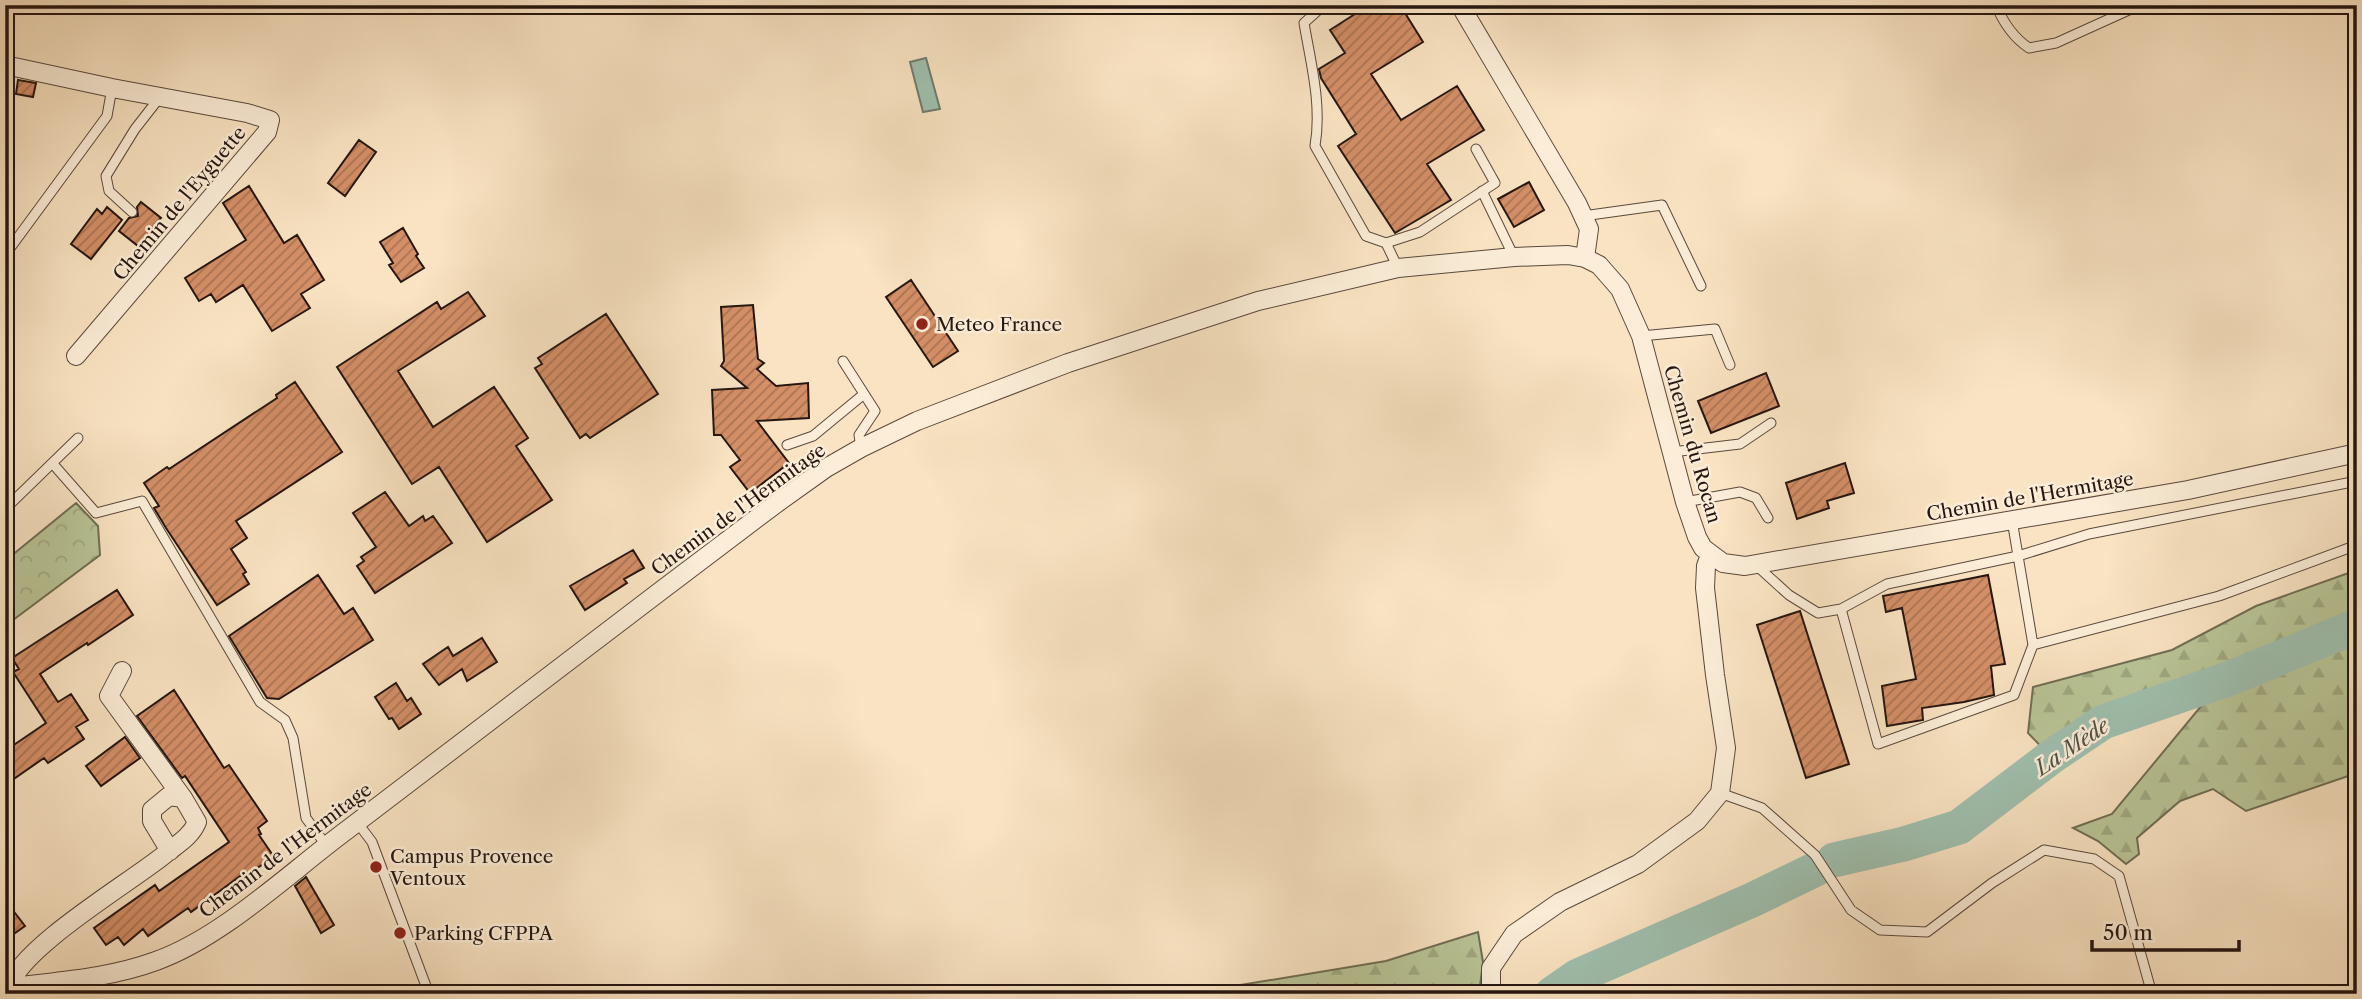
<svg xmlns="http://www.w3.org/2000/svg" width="2362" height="999" font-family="'Libre Caslon Text',serif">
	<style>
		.forest { fill: url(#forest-firs); stroke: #6f6e54; stroke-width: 2 }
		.park { fill: url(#park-crowns); stroke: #6f6e54; stroke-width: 2 }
		.water { fill: #9fbfae; stroke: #6e7b6f; stroke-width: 2 }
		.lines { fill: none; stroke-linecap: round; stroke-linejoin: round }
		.river { stroke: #9fbfae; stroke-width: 35 }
		.building { fill: url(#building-hatch); stroke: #251611; stroke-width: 2 }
		.service-casing { stroke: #5a493d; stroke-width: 11 }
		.minor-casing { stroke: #5a493d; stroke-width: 20 }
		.service { stroke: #fbedd7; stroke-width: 9 }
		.minor { stroke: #fbedd7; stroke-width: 18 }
		.poi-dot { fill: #8f2418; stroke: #fbedd7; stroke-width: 2.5 }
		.labels { text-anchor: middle; stroke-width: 5; stroke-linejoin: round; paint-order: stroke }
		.street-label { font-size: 19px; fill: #251611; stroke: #fbedd7 }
		.poi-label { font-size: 19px; fill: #251611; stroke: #fbedd7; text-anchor: start }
		.water-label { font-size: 21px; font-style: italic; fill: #505148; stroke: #fbedd7 }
	</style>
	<defs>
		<pattern id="forest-firs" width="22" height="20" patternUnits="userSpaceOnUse" patternTransform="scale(1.75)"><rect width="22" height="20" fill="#b9c597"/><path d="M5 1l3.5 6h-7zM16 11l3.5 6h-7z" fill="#9fa881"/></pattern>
		<pattern id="park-crowns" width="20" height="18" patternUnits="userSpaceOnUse" patternTransform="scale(1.75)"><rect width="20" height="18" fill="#b9c597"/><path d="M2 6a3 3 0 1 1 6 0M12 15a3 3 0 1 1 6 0" fill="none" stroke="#9fa881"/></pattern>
		<pattern id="building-hatch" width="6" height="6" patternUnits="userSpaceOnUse" patternTransform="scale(1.75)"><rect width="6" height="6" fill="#d48f67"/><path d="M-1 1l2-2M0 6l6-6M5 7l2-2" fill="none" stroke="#ac7453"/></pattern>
	</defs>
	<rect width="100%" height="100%" fill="#f9e3c2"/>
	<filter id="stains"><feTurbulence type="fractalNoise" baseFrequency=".00286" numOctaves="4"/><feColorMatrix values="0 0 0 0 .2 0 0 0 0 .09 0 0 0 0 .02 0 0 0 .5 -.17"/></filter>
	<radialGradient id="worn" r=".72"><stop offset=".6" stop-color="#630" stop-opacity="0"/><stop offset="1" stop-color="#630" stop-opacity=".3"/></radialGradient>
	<path class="forest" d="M2357,570V773L2246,811L2213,789L2180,801L2137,838L2139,854L2126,864L2098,841L2073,828L2112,814L2221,682L2103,722L2051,757L2028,733L2033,687L2172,650L2256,606Z
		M1478,932L1483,962L1479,994H1186L1386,961Z"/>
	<path class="park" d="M76,503L98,526L100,555L5,626V561Z"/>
	<path class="water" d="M926,58L940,109L923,112L910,62Z"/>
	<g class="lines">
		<path class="river" d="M1834,860L1904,844L1959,827L2051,757L2103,722L2228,679L2357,626
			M1552,994L1578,976L1752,900L1816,869"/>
	</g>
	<path class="building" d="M1349,5H1400L1423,42L1371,74L1401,120L1457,86L1484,130L1427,164L1451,200L1395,233L1338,146L1356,134L1321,78L1319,69L1345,53L1330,30L1355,14Z
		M18,80L36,83L33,97L16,94Z
		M359,140L376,152L345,196L328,183Z
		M1529,182L1544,210L1514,227L1498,199Z
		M249,186L284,243L297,235L324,280L301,294L310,308L272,331L243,285L216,302L211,294L199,301L185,278L246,240L223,203Z
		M141,202L161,218L138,246L119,231L129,218L138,216L137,207Z
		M107,207L122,220L91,259L71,244L97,209L102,214Z
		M403,228L418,254L416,256L424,268L401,282L389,265L393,263L380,242Z
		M911,280L958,351L933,367L886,297Z
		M468,292L485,316L398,371L433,427L494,387L528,438L516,446L552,500L487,542L439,467L412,484L337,367L437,302L441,309Z
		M753,305L758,359L764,363L757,369L776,386L808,383L809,418L757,421L789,463L750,493L730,467L740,460L721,435H714L712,390L747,388L721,366L724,361L721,307Z
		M606,314L658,394L590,438L586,434L580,438L535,368L542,364L538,358Z
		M1766,373L1779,406L1711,433L1698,401Z
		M295,382L342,452L236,521L247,538L231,549L246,572L243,574L249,584L217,605L166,528L154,508L159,506L144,483L167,467L169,469L277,398L276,395Z
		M1845,463L1854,493L1827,501L1829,508L1797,519L1786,483Z
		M385,492L409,526L423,516L425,521L433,516L452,543L375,593L357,566L364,561L361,557L376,547L353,513Z
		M633,550L644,568L624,579L627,583L585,610L570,586Z
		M318,575L344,614L353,608L373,640L279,699L267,698L229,636Z
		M1988,575L2005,664L1991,666L1994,695L1964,702L1922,708L1923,720L1887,726L1882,686L1916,679L1902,608L1886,612L1883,596Z
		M117,590L133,615L88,645L87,643L40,674L58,702L71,694L88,720L76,727L84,739L48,763L44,758L5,785V751L46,723L13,672L19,669L12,658Z
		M1800,611L1849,764L1806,778L1757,625Z
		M482,638L497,662L467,681L462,669L439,685L423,664L448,647L453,656Z
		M396,683L407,701L411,698L421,714L399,729L392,718L389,719L375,697Z
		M174,690L224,768L229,765L267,821L258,828L261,834L259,835L274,857L245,876L243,874L191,912L188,908L148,936L143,929L124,945L118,937L106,945L94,928L155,885L159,891L229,842L185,776L182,778L137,716Z
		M125,737L140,758L101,786L86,766Z
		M306,877L334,925L321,933L295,886Z
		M5,900L25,926L5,940Z"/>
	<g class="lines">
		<g class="service-casing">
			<path id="service" d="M1324,5L1304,23C1311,64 1322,105 1315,146L1366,236L1386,243L1398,268
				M1996,5C2003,22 2014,38 2029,48L2056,43L2140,5
				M1482,191L1514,257
				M132,212L109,191L106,176L135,129L160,97
				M1583,216L1662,205L1701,286
				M1386,243L1420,232L1495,183L1476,149
				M5,255L107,116L112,88
				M1641,336L1715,329L1730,365
				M843,361L875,411L859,435L861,448
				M787,445L813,436L864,394
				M1672,452L1740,444L1771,423
				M53,464L96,513L142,501L260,702L285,720L293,738L306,818L326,845
				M1685,502L1740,492L1756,498L1768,518
				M5,509L78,438
				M2012,520L2033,645
				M1757,566L1789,595L1818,613L1841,609L1887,584L2018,556L2089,534L2357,481
				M1841,609L1878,744L2014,695L2033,645L2219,596L2357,545
				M1720,793L1762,808L1815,855L1851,910L1880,930L1927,932L1992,883L2044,850L2094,859L2119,876L2152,994
				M357,822L372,842L429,994
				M2348,994L2357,990"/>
		</g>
		<g class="minor-casing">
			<path id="minor" d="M1460,5L1577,203L1589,229L1585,258
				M5,65L112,88L247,113L270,120L267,132L76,356
				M122,671L109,696L183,798
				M9,987C21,947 128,884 164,855C176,845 191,837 197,822L183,798L169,796L152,810V821L170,851
				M5,988C56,981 107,979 156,961C223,937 289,873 347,830C491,721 633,611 777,503L826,468L861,448L917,421L1068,363L1258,301L1398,268L1514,257L1568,255L1585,258L1599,265L1620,289L1641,336L1685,502L1697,537L1703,548L1723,563L1745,566L2188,490L2357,453
				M1491,994V968L1514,934L1560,902L1638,864L1697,821L1720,793L1726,748L1715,675L1705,588L1706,566L1710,555"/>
		</g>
		<use href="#service" class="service"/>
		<use href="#minor" class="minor"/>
	</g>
	<g class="poi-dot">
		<circle cx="922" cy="324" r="7"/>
		<circle cx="376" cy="867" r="7"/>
		<circle cx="400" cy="933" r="7"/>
	</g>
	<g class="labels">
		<g class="street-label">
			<text transform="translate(179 203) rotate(-50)" y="7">Chemin de l'Eyguette</text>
			<text transform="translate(1693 444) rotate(74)" y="7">Chemin du Rocan</text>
			<text transform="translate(2030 496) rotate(-10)" y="7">Chemin de l'Hermitage</text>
			<text transform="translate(738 509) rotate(-36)" y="7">Chemin de l'Hermitage</text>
			<text transform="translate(285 850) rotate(-37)" y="7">Chemin de l'Hermitage</text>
		</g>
		<g class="poi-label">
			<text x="936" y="331">Meteo France</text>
			<text x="390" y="863">Campus Provence<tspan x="390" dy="22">Ventoux</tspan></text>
			<text x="414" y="940">Parking CFPPA</text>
		</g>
		<g class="water-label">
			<text transform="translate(2072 747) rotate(-34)" y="7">La Mède</text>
		</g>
	</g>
	<rect width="2362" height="999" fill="none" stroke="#f9e3c2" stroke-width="28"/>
	<rect x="7" y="7" width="2348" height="985" fill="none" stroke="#251611" stroke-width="3.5"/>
	<rect x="14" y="14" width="2334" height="971" fill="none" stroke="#251611" stroke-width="2"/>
	<path d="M2092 940v10h147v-10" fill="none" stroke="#251611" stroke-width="3.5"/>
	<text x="2103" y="940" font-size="21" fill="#251611" stroke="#fbedd7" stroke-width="5" paint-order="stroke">50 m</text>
	<rect width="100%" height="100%" filter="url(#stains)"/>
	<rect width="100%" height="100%" fill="url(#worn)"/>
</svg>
